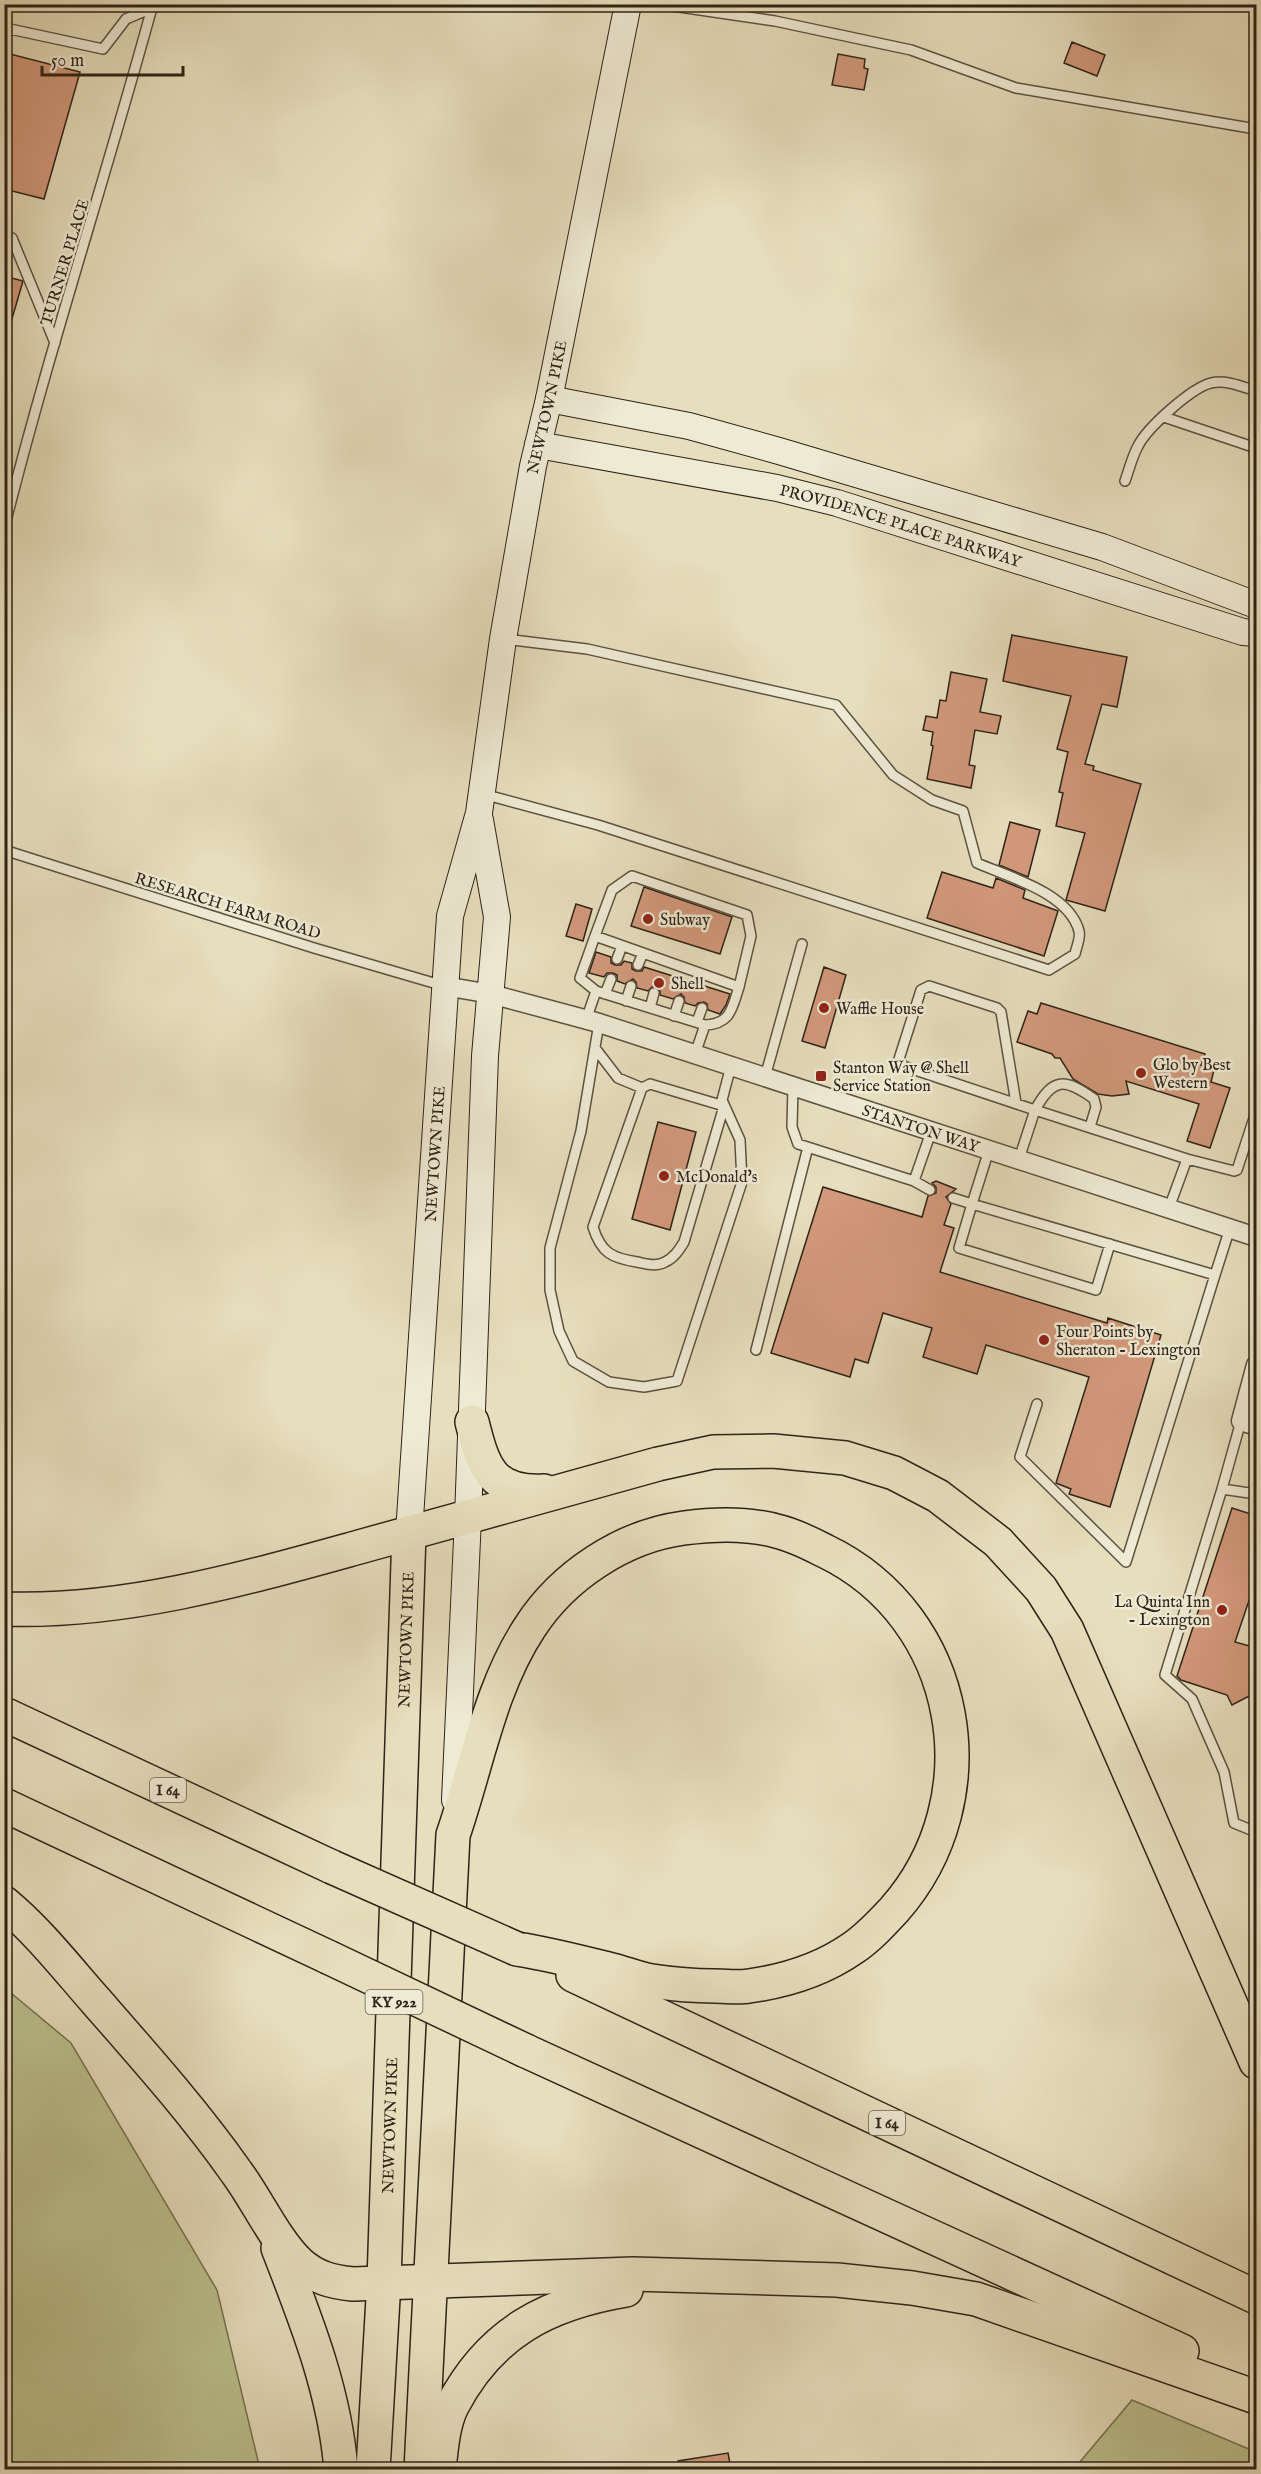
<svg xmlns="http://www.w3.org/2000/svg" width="1261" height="2474" font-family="'IM FELL English',serif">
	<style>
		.green { fill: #bbc08d; stroke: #747252; stroke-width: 1.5 }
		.building { fill: #d2997b; stroke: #2e2318; stroke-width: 1.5 }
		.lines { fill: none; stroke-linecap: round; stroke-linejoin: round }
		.lane-casing { stroke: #5c5241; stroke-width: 12 }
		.street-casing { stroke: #5c5241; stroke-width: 21 }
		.secondary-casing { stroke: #2e2318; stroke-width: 28 }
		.highway-casing { stroke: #2e2318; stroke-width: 36 }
		.lane { stroke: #efead4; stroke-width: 9 }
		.street { stroke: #efead4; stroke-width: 18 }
		.secondary { stroke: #efead4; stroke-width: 26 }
		.highway { stroke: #e7debd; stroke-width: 33 }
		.highway-bridge-casing { stroke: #2e2318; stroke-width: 36; stroke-linecap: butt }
		.highway-bridge { stroke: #e7debd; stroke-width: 33 }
		.poi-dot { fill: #8f2418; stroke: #efead4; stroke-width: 2 }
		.labels { text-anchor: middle; stroke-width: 5; stroke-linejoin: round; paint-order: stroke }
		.shield { fill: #efead4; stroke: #685f50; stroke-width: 1.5 }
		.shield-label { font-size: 15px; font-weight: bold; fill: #2e2318 }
		.street-label { font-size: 16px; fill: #2e2318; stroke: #efead4 }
		.poi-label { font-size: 16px; fill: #2e2318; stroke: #efead4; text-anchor: start }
	</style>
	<rect width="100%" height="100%" fill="#e7debd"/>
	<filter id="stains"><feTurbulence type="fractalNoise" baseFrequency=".00333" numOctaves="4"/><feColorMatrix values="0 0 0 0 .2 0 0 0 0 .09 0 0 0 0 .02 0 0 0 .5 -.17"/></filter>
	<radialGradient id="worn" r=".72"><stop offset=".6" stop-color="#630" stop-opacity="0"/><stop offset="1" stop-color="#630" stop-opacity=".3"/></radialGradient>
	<path class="green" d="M5,1988L71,2043L217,2290L260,2469H5Z
		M1132,2400L1256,2452V2469H1074Z"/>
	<path class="building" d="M1072,42L1105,55L1097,76L1064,63Z
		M10,54L80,72L44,199L4,189V77Z
		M838,54L865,59L864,68L868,69L864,90L832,85Z
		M4,276L23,281L9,329H4Z
		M1012,635L1127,657L1117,707L1102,704L1085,764L1094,766L1093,770L1141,784L1105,911L1066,900L1085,833L1056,826L1063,793L1059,792L1068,752L1057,749L1071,696L1003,681Z
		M951,672L987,679L980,712L1001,716L997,734L975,730L969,765L975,766L971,788L927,779L933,746L931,745L933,732L923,730L926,716L937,718L940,700L946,701Z
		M1010,822L1040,830L1028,877L999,865Z
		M942,872L993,888L996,878L1025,890L1023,898L1058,911L1044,956L927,918Z
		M644,887L732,917L720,954L631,926Z
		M576,904L592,909L583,941L566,936Z
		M596,952L611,957V963L615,965H621L624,961L632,963V969L636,971H642L644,967L730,994L726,1005L720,1014L708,1010L707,1004L704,1002L698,1003L695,1006L685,1003L684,997L681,994L673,999L660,995V991L656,987H652L648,991L637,988L636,982L633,979L625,984L617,981V975L613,973H607L604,977L589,973Z
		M824,967L846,975L825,1048L802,1041Z
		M1041,1003L1205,1054L1201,1065L1214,1070L1211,1082L1230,1088L1210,1148L1187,1141L1199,1104L1126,1081L1129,1094L1112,1096L1098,1094L1073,1079L1060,1058H1055L1052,1054L1017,1042L1028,1011L1037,1014Z
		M658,1122L696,1132L670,1230L632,1219Z
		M936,1181L956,1189L946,1197L951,1204L944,1225L954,1228L940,1272L1107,1323L1108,1318L1161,1335L1110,1507L1069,1494L1071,1489L1056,1483L1089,1377L986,1345L977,1374L923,1357L932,1328L883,1313L868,1363L855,1359L850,1377L771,1353L823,1187L922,1217L928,1196L936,1193V1187L932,1183Z
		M1232,1508L1257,1516V1577L1235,1642L1257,1648V1692L1232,1705L1227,1695L1181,1680L1177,1676Z
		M728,2453L731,2469H679L678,2461Z"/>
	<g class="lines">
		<g class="lane-casing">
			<path id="lane" d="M659,4L775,21L911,50L1016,88L1256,129
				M4,35L10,29L103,49L126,19L152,8
				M4,235L12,238L55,343
				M1164,417L1256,448
				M1125,481C1129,470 1132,457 1138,446C1147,428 1191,388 1211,383C1225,379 1243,387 1256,391
				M4,529C48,353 105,180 153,4
				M483,794L598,825L1049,970L1075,954C1076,948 1081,938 1079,931C1069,893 1009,877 977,863L963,811L932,800L893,775L836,705L587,649L505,639
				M4,850L314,948L444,986
				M595,936L612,890L632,876L747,915L751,936L739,987
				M617,959L622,946
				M638,965L643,953
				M596,991L705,1025
				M605,994L611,979
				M626,1001L631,986
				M650,1008L654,993
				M674,1016L679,1001
				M586,1020L596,991L580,978L595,936L739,987C732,1008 731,1024 705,1025L695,1054
				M697,1022L702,1008
				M599,1023L581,1131L550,1248V1290L559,1331L573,1361L609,1382L644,1387L677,1381L742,1182L740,1140L722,1100L731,1066
				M595,1048L618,1078L642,1088
				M765,1077L802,944
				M650,1084L724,1106L684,1242C679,1250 674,1258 665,1262C656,1267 647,1264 637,1262C612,1258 601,1253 593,1227L642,1088Z
				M793,1086L792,1127L798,1144L914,1181L931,1132
				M1016,1103L1001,1012L997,1008L929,986L921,990L899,1059L903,1066L1035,1110C1053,1077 1065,1078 1094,1099L1096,1107L1090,1127
				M1019,1159L1035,1110L1187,1159L1169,1208
				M1187,1159L1234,1171L1237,1170L1256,1112
				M914,1181L930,1190
				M953,1198L972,1204L989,1150
				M1110,1244L1096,1290L959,1248L972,1204L1215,1275L1230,1228
				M756,1350L808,1147
				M1037,1404L1020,1457L1126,1562L1215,1275
				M1241,1421L1222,1489L1256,1494
				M1222,1489L1165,1675L1192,1699L1224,1772L1234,1823L1256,1832"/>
		</g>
		<g class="street-casing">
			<g id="street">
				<path id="s1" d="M444,986L491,994L599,1023L1256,1237"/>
				<path d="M1256,1365L1241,1421L1256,1426"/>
			</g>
		</g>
		<g class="secondary-casing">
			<g id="secondary">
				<path d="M549,399L689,426L779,451L1102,547L1256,605"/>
				<path id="s2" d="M538,445L777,488L837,503L1243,632L1256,633"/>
				<path id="s3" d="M409,1533L450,916L479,813L503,639L533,466L549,399L628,4"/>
				<path d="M455,1800L468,1518L485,1056L497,917L480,820"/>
			</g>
		</g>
		<g class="highway-casing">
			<g id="highway">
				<path d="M472,1422C483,1466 491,1494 544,1491"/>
				<path d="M4,1609C122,1613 240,1580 352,1549C454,1521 556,1492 658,1464L713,1452L773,1451L845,1458L894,1473L938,1496L998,1542L1041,1589L1067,1630L1256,2062"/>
				<path d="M4,1714L332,1867"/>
				<path d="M4,1805L328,1957"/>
				<path d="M4,1903C38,1931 66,1967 95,2000C144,2056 194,2112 237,2173C257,2200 275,2240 299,2263C316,2278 332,2282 353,2284L633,2274L837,2280L912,2288L976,2299L1256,2397"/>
				<path d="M573,1975L1256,2297"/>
				<path d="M526,2051L1182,2351"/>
				<path d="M278,2248C306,2320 335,2392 341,2470"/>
				<path id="s4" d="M373,2470L384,2281L409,1533"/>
				<path d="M421,2470L453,1835C477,1766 489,1689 530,1627C563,1576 623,1536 684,1528C714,1524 750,1523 780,1532C796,1536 811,1544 825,1551C962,1617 993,1798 894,1910C881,1924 868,1938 853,1948C823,1969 785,1981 749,1986C738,1988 726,1986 714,1986C694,1986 672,1984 652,1981C638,1979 625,1973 612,1970C580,1962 549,1954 517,1949"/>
				<path d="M439,2470C441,2450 443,2424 452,2406C490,2333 547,2303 626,2290"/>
			</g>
		</g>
		<use href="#lane" class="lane"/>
		<use href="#street" class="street"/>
		<use href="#secondary" class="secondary"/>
		<use href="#highway" class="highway"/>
		<g class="highway-bridge-casing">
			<path id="highway-bridge" d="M332,1867L517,1949
				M328,1957L526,2051"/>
		</g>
		<use href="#highway-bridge" class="highway-bridge"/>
	</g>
	<g class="poi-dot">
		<circle cx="648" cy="919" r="6"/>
		<circle cx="659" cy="983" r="6"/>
		<circle cx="824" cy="1008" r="6"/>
		<circle cx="1141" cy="1073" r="6"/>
		<rect x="815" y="1070" width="12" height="12" rx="3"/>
		<circle cx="664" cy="1176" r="6"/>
		<circle cx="1044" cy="1340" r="6"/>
		<circle cx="1222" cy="1610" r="6"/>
	</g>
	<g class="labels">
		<g class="shield">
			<rect x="150" y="1778" width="36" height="24" rx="4.5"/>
			<rect x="365.5" y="1990" width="57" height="24" rx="4.5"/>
			<rect x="869" y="2111" width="36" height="24" rx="4.5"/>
		</g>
		<g class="shield-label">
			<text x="168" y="1795">I 64</text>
			<text x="394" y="2007">KY 922</text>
			<text x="887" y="2128">I 64</text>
		</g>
		<g class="street-label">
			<text transform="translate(64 262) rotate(-73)" y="6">TURNER PLACE</text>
			<text dy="6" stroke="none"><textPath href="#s3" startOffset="1137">NEWTOWN PIKE</textPath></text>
			<text dy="6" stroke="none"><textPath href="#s2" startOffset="372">PROVIDENCE PLACE PARKWAY</textPath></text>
			<text transform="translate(228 905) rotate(17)" y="6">RESEARCH FARM ROAD</text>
			<text dy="6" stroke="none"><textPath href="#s1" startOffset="498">STANTON WAY</textPath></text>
			<text dy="6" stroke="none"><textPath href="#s3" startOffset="380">NEWTOWN PIKE</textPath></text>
			<text dy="6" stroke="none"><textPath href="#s4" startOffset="831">NEWTOWN PIKE</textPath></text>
			<text dy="6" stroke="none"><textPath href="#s4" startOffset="345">NEWTOWN PIKE</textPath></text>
		</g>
		<g class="poi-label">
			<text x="660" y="925">Subway</text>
			<text x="671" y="989">Shell</text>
			<text x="836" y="1014">Waffle House</text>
			<text x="1153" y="1070">Glo by Best<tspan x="1153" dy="18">Western</tspan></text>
			<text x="833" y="1073">Stanton Way @ Shell<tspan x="833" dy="18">Service Station</tspan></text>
			<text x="676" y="1182">McDonald's</text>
			<text x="1056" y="1337">Four Points by<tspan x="1056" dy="18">Sheraton - Lexington</tspan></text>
			<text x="1210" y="1607" text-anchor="end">La Quinta Inn<tspan x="1210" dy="18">- Lexington</tspan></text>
		</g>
	</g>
	<rect width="1261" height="2474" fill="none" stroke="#e7debd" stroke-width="24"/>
	<rect x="6" y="6" width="1249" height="2462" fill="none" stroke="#2e2318" stroke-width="3"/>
	<rect x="12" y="12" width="1237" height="2450" fill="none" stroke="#2e2318" stroke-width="1.5"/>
	<path d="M42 66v9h141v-9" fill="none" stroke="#2e2318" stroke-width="3"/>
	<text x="51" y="66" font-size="18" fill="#2e2318" stroke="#efead4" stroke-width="4.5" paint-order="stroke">50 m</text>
	<rect width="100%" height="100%" filter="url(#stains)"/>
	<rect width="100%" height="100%" fill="url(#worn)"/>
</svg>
